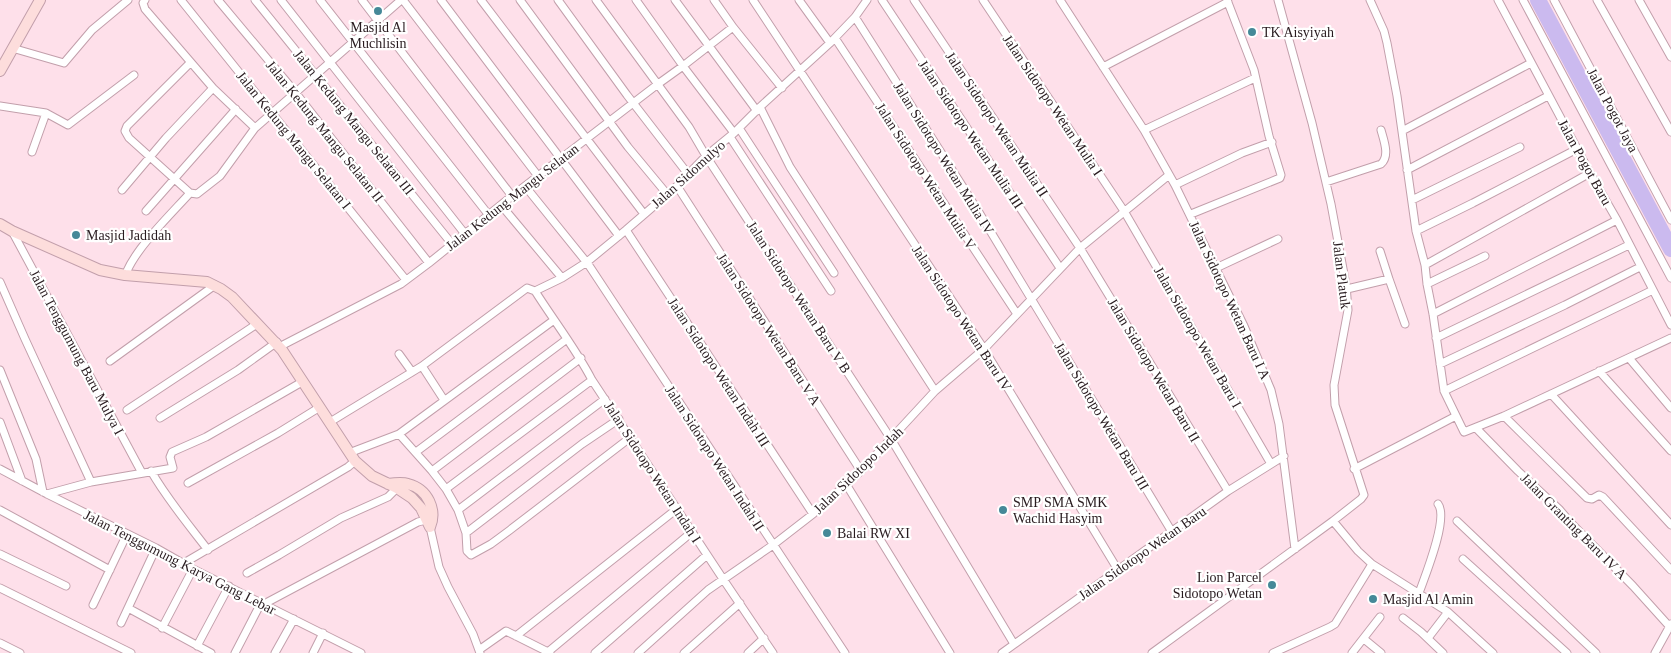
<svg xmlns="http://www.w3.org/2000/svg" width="1671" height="653" font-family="Georgia,serif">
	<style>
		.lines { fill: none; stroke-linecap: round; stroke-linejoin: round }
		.river { stroke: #cbbaef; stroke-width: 16 }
		.street-casing { stroke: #c29fab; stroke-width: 9 }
		.secondary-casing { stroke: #c29fab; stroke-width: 12 }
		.street { stroke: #fff; stroke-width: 7 }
		.secondary { stroke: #fddddc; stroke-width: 10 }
		.poi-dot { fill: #458998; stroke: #fff; stroke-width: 2 }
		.labels { text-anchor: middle; stroke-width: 4.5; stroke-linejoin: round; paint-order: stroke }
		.poi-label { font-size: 14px; fill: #281b1f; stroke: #fff; text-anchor: start }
		.street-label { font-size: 14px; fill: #281b1f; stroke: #fff }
	</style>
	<rect width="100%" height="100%" fill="#fee0ea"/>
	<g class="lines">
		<path class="river" d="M1538,0L1671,249"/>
		<g class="street-casing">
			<path id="street" d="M145,0L143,3L145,9L213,88L255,128
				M181,0L406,280
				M218,0L295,92L429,263
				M255,0L452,244
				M281,0L465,234
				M320,0L488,214
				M362,0L512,196
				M403,0L538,176
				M441,0L619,236
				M481,0L644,214
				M520,0L628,147L667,194
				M558,0L627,95L688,174
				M596,0L689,127L706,156L891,439L1014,644
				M636,0L683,66L734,133
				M675,0L757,111
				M714,0L733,27L782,88
				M753,0L984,349L1118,570
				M799,0L830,43
				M882,0L1060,268
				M914,0L1080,248L1228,491
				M983,0L1124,211L1271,464
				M1060,0L1144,130L1175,185L1244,326L1271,390L1279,424L1295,549
				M1370,0L1384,31L1387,43L1397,96L1416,231L1425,265L1427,284L1433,314L1444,391L1464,432L1504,416L1671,338
				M1498,0L1590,173L1617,220L1671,325
				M1523,0L1671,278
				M1554,0L1671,220
				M1597,0L1671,132
				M1639,0L1671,57
				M855,17L980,214L1172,532
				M835,38L1017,314
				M12,48L64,63L92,30L128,0
				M1103,67L1228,2
				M0,106L46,113L68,125L134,75
				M760,107L790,167L935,391
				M739,128L834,273
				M1144,130L1255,78
				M1402,131L1531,63
				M730,137L831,291
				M32,152L46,113
				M1407,170L1548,96
				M1326,182L1381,164C1390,156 1384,141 1381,130
				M1175,185L1242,153L1272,142
				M525,186L588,264L845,653
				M677,186L861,471
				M122,190L166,138L213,88
				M190,193L197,194L220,176L255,128L401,0
				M190,193L129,138L125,131L127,126L190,63
				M1412,200L1520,147
				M501,205L562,278
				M146,211L236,109
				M1191,214L1280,178L1281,175L1269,136L1254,70L1227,0
				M626,230L813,514
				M12,231L142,473
				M1416,231L1473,203L1577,149
				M1380,251L1389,279
				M1425,265L1590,173
				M1216,268L1278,239
				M127,271C138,246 171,214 190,193
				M0,282L25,339L91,482L47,494
				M1427,284L1485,256
				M1347,289L1389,279L1405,324
				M535,291L562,278L587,262L626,230L677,186L706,156L734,133L760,107L830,43L855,17L867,0
				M535,291C554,321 576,349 592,380L723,579L773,653
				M1433,314L1617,220
				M1436,338L1629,245
				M279,347L401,284L429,263L512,196L658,84L683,66L733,27
				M399,354L412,372
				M1629,358L1671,408
				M110,361L215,285
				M1440,364L1565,305L1640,267
				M422,366L444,400
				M0,370L36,459L43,492
				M1599,371L1671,451
				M1444,391L1653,290
				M1551,394L1671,525
				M127,410L257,324
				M1504,416L1587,498L1592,499L1599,495L1603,497L1671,570
				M160,418L238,370L277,342
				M0,422L22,481
				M330,422L422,366L527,288L535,291
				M1476,428L1518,471L1559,509L1571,523L1633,586L1670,627
				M399,434L432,471L446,489L458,510L466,533L467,551L471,555L491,544L510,530L631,437
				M416,452L567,339
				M349,453L399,434L554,320
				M0,469L47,494L156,548L193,569L361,653
				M1354,469L1456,416
				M151,471C167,499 188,524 208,550
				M432,471L581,358
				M91,482L173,468L170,457L172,452L206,437L302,382
				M188,483L278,433L320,407
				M846,484L950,653
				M446,489L592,380
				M0,510L110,570
				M458,510L605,399
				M1333,521L1358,551L1372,564L1448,612L1493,653
				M1457,521L1596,653
				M430,527L439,567L448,587L473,634L480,653
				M466,533L582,444L619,419
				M0,554L66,586
				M1463,559L1567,653
				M184,563L348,467L355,461
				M247,573L279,555L341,518L388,497L397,488L398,485
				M0,588L131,653
				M1419,593C1425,576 1449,518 1438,504
				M264,604L418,522L430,519
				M93,605L127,534
				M128,608L211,653
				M1403,618L1421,632L1443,653
				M121,623L156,548
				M162,628L193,569
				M516,636L678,508
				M1428,638L1448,612
				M1364,639L1381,653
				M0,643L20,653
				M197,646L229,586
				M479,650L506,631L550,653
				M548,652L692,532
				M235,653L261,603
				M275,653L294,619
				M313,653L323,633
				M595,653L707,555
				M638,653L708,590L773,545L813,514L861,471L935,391L984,349L1080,248L1169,175
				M684,653L740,603
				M748,653L764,638
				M1002,653L1228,491L1284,456
				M1152,653L1333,521L1361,499L1364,495L1335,405L1334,385L1348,310L1346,285L1331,204L1312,123L1278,0
				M1273,653L1330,627L1335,624L1372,564
				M1352,653L1380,617
				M1655,653L1671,624"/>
		</g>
		<g class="secondary-casing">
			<path id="secondary" d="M0,71L40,0
				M0,224L12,231L100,270L125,275L207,282L221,289L232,297L282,350L355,461L372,476L397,488L412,498L421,508L430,527
				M388,484C395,483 402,482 408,484C428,489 437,510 430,527"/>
		</g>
		<use href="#street" class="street"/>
		<use href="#secondary" class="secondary"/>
	</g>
	<g class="poi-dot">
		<circle cx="378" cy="11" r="5"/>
		<circle cx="1252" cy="32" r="5"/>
		<circle cx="76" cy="235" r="5"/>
		<circle cx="1003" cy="510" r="5"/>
		<circle cx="827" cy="533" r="5"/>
		<circle cx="1272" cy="585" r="5"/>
		<circle cx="1373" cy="599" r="5"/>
	</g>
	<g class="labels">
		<g class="poi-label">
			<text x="378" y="32" text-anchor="middle">Masjid Al<tspan x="378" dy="16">Muchlisin</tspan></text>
			<text x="1262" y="37">TK Aisyiyah</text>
			<text x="86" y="240">Masjid Jadidah</text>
			<text x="1013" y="507">SMP SMA SMK<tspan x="1013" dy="16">Wachid Hasyim</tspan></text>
			<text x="837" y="538">Balai RW XI</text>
			<text x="1262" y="582" text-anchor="end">Lion Parcel<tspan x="1262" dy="16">Sidotopo Wetan</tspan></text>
			<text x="1383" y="604">Masjid Al Amin</text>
		</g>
		<g class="street-label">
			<text transform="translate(1053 105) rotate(56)" y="5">Jalan Sidotopo Wetan Mulia I</text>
			<text transform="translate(1613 110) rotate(62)" y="5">Jalan Pogot Jaya</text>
			<text transform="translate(354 122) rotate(51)" y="5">Jalan Kedung Mangu Selatan III</text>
			<text transform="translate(997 124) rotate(56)" y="5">Jalan Sidotopo Wetan Mulia II</text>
			<text transform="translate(325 131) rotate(51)" y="5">Jalan Kedung Mangu Selatan II</text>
			<text transform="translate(971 134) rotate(56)" y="5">Jalan Sidotopo Wetan Mulia III</text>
			<text transform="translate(294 140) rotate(51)" y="5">Jalan Kedung Mangu Selatan I</text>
			<text transform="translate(944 158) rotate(58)" y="5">Jalan Sidotopo Wetan Mulia IV</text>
			<text transform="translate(1585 162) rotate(61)" y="5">Jalan Pogot Baru</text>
			<text transform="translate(688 174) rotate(-42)" y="5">Jalan Sidomulyo</text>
			<text transform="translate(926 176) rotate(57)" y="5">Jalan Sidotopo Wetan Mulia V</text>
			<text transform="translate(512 197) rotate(-38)" y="5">Jalan Kedung Mangu Selatan</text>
			<text transform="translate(1342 275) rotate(83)" y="5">Jalan Platuk</text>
			<text transform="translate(799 297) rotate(57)" y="5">Jalan Sidotopo Wetan Baru V B</text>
			<text transform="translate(1230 300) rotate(65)" y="5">Jalan Sidotopo Wetan Baru I A</text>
			<text transform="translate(962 318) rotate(57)" y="5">Jalan Sidotopo Wetan Baru IV</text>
			<text transform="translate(769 329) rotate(57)" y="5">Jalan Sidotopo Wetan Baru V A</text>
			<text transform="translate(1198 337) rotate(60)" y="5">Jalan Sidotopo Wetan Baru I</text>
			<text transform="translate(77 352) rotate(62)" y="5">Jalan Tenggumung Baru Mulya I</text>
			<text transform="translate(1154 370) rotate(59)" y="5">Jalan Sidotopo Wetan Baru II</text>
			<text transform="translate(719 372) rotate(57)" y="5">Jalan Sidotopo Wetan Indah III</text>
			<text transform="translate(1102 416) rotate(59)" y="5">Jalan Sidotopo Wetan Baru III</text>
			<text transform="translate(715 458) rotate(57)" y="5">Jalan Sidotopo Wetan Indah II</text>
			<text transform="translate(858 470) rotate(-44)" y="5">Jalan Sidotopo Indah</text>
			<text transform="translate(653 472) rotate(57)" y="5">Jalan Sidotopo Wetan Indah I</text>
			<text transform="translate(1574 526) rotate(45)" y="5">Jalan Granting Baru IV A</text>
			<text transform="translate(1142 553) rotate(-35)" y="5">Jalan Sidotopo Wetan Baru</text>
			<text transform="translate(180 562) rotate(27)" y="5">Jalan Tenggumung Karya Gang Lebar</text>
		</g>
	</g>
</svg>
